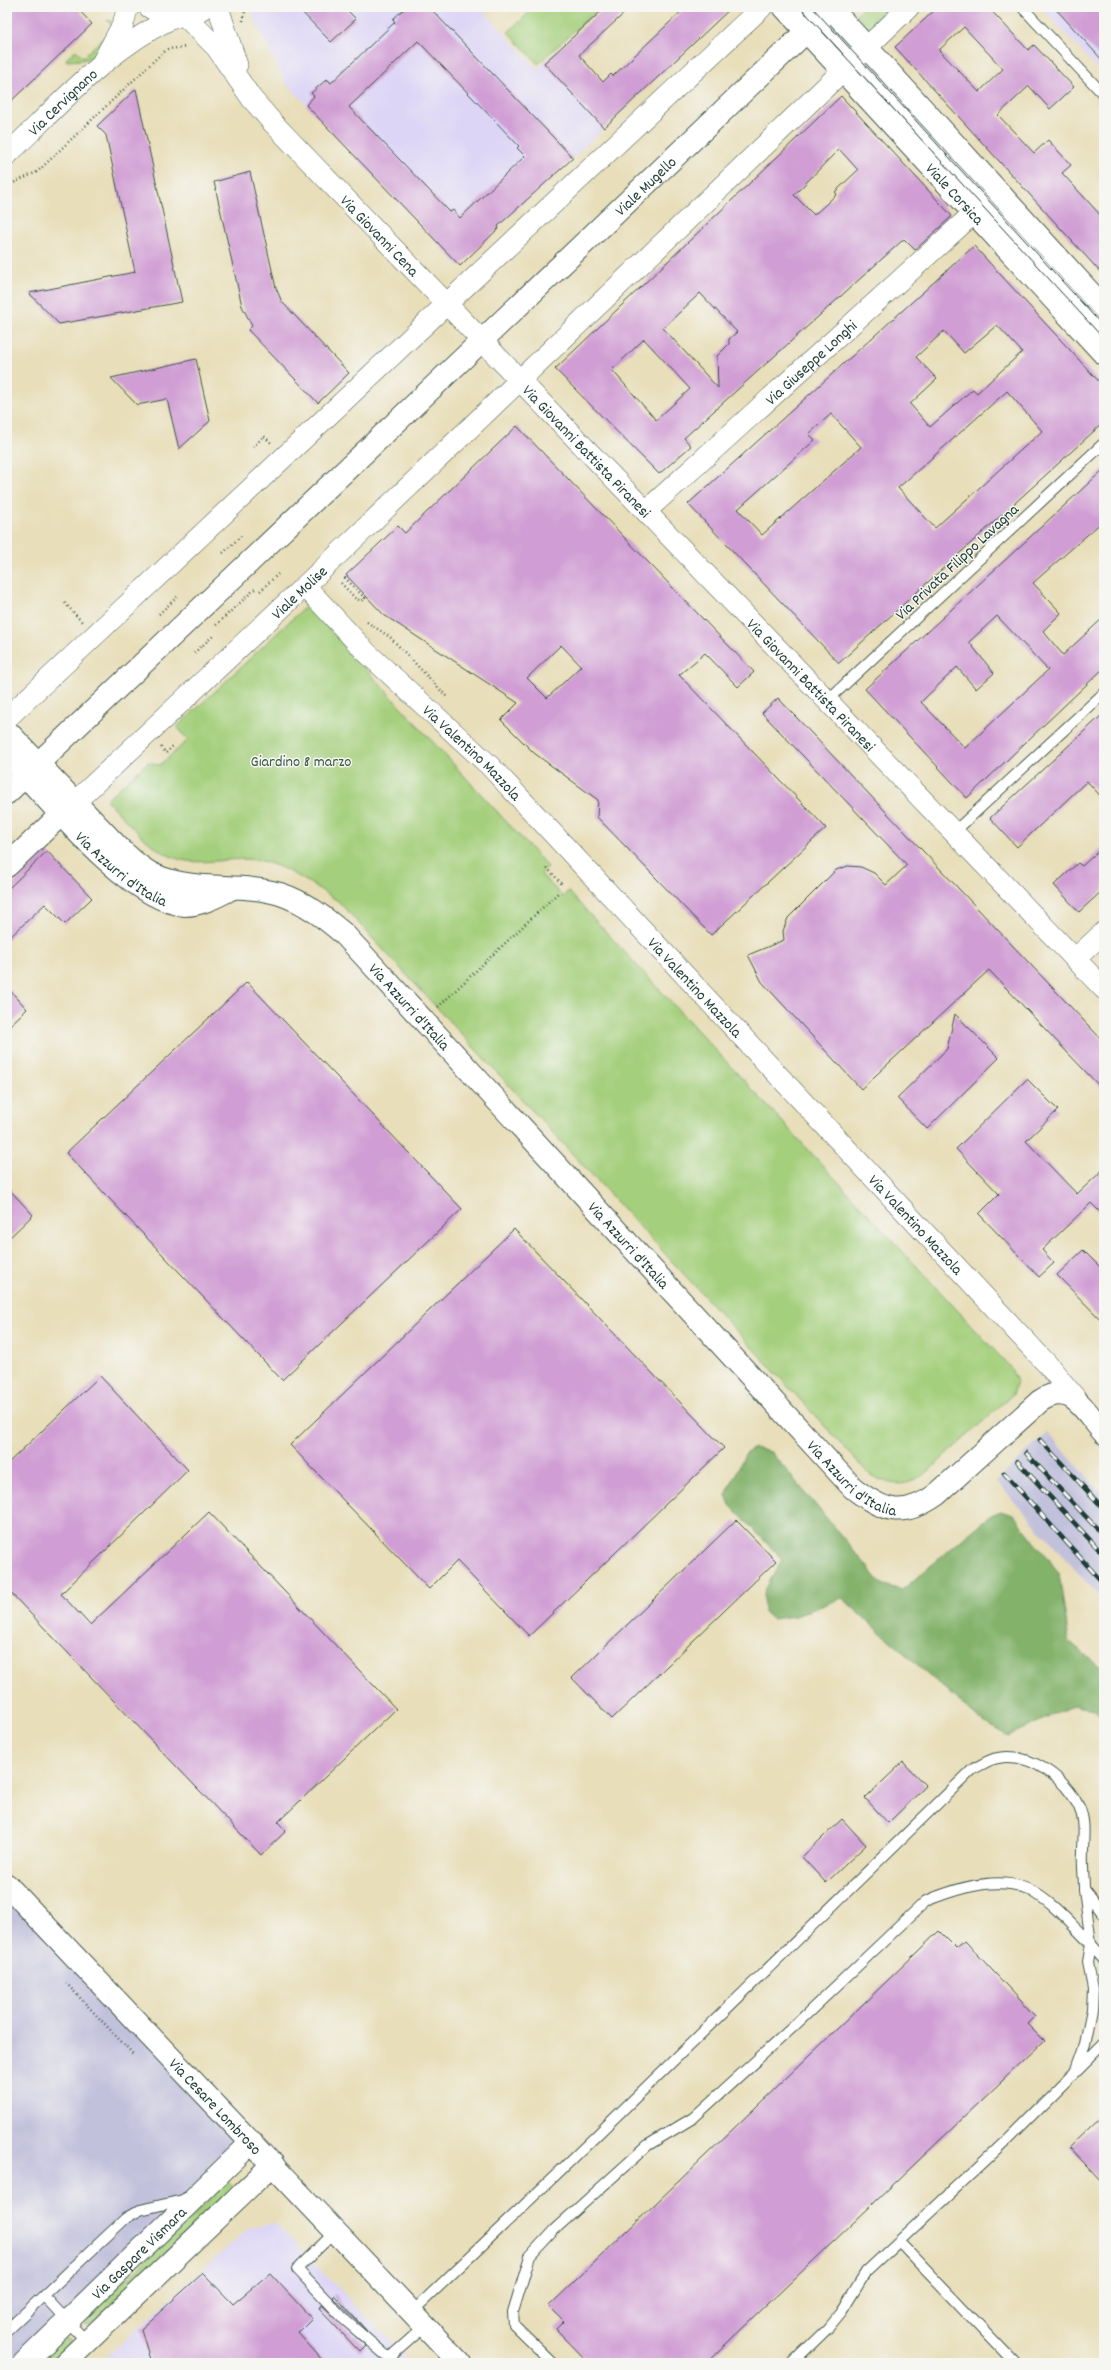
<svg xmlns="http://www.w3.org/2000/svg" width="1111" height="2370" font-family="Dekko,sans-serif">
	<style>
		.built { fill: #ddd5f6 }
		.industrial { fill: #c2c1dc }
		.green { fill: #a4cf7b; stroke: #628658 }
		.forest { fill: #83b26b; stroke: #517850 }
		.building { fill: #d09ed4; fill-rule: evenodd }
		.lines { fill: none; stroke-linecap: round; stroke-linejoin: round }
		.service-casing { stroke: #3d5548; stroke-width: 12 }
		.minor-casing { stroke: #3d5548; stroke-width: 22 }
		.tertiary-casing { stroke: #3d5548; stroke-width: 24 }
		.secondary-casing { stroke: #3d5548; stroke-width: 24 }
		.primary-casing { stroke: #3d5548; stroke-width: 24 }
		.path { stroke: #3d5548; stroke-width: 2.5; stroke-dasharray: 1 3; stroke-linecap: butt }
		.service { stroke: #fff; stroke-width: 10 }
		.minor { stroke: #fff; stroke-width: 21 }
		.tertiary { stroke: #fff; stroke-width: 22 }
		.secondary { stroke: #fff; stroke-width: 22 }
		.primary { stroke: #fff; stroke-width: 22 }
		.tram { stroke: #1f3d34; stroke-width: 1 }
		.rail-casing { stroke: #1f3d34; stroke-width: 4.5 }
		.rail { stroke: #f6f6f2; stroke-width: 3; stroke-dasharray: 9; stroke-linecap: butt }
		.labels { text-anchor: middle; stroke-width: 3; stroke-linejoin: round; paint-order: stroke }
		.street-label { font-size: 16px; fill: #1f3d34; stroke: #f6f6f2 }
		.park-label { font-size: 16px; fill: #3a5a42; stroke: #f6f6f2 }
	</style>
	<rect width="100%" height="100%" fill="#f6f6f2"/>
	<filter id="ink" filterUnits="userSpaceOnUse"><feTurbulence type="fractalNoise" baseFrequency=".025" numOctaves="2"/><feDisplacementMap in="SourceGraphic" scale="8" xChannelSelector="R" yChannelSelector="G"/><feConvolveMatrix kernelMatrix="1 2 1 2 8 2 1 2 1" color-interpolation-filters="sRGB"/></filter>
	<filter id="wash" filterUnits="userSpaceOnUse"><feTurbulence type="fractalNoise" baseFrequency=".012" numOctaves="4" result="noise"/><feDisplacementMap in="SourceGraphic" scale="16" xChannelSelector="R" yChannelSelector="G"/><feGaussianBlur stdDeviation="0.9" result="paint"/><feColorMatrix in="noise" values="0 0 0 0 0 0 0 0 0 0 0 0 0 0 0 0 0 1.4 0 .05"/><feComposite in="paint" operator="in"/></filter>
	<g filter="url(#wash)">
		<rect width="100%" height="100%" fill="#e8deb9"/>
		<path class="built" d="M253,7H480L537,69L544,63L604,128L533,196L531,195L460,266L285,82L253,17Z
			M1041,7H1104V76Z
			M275,2223L412,2363H99L249,2228Z"/>
		<path class="industrial" d="M1047,1433L1104,1495V1602L996,1481Z
			M7,1889L250,2142L20,2363H7Z"/>
		<path class="green" d="M535,7H600L538,64L508,32Z
			M864,7H891L869,28L856,15Z
			M107,20L117,23L98,51L92,57L82,60L67,61L66,59L76,50L83,57L114,28Z
			M307,605L548,867L541,874L563,897L568,891L1010,1367L1017,1381L1013,1394L922,1477C900,1488 892,1485 870,1475L338,901C316,887 283,864 257,860C234,857 210,864 187,861C155,857 127,821 106,800L148,762L160,765L188,740L177,727Z
			M228,2182L234,2188L90,2324L85,2325V2318Z
			M64,2338L69,2340L68,2345L49,2363H37Z"/>
		<path class="forest" d="M754,1448L771,1452L882,1584L902,1590L991,1515L1001,1511L1014,1515L1059,1573L1069,1641L1104,1671V1718L1095,1709L1073,1706L1008,1736L981,1721L842,1598L796,1616L772,1619L764,1612V1592L782,1559L730,1505L726,1495L745,1454Z"/>
		<g id="blocks">
			<path class="building" d="M7,7H76L92,24L7,105Z
				M297,7H344L356,19L331,42Z
				M406,7H429L573,158L498,226L499,228L460,266L306,105L314,96L311,93L327,79L331,83L395,22L393,19ZM418,41L519,146L517,148L525,156L460,218L453,210L450,212L349,107Z
				M606,7H631L579,55L603,82L611,74L613,76L686,7H732L604,128L544,63Z
				M938,7H988L1028,50L1034,45L1074,87L1050,109L1029,86L998,115L1034,153L1048,140L1071,165L1062,173L1104,219V276L895,47ZM964,27L1003,69L979,92L939,50Z
				M1054,7H1104V62Z
				M136,89L182,302L59,324L29,293L135,272L106,135L97,126Z
				M841,96L952,216L915,250L904,239L684,438L691,446L659,474L555,369ZM839,149L858,170L835,192L837,194L814,215L794,195ZM700,293L737,332L729,339V344L717,356L718,388L663,328ZM644,339L690,389L656,420L612,370Z
				M250,172L276,288L282,302L349,373L318,403L248,330L252,326L242,306L214,182Z
				M974,246L1104,387V422L839,663L688,504ZM997,325L1022,352L977,393L973,389L930,427L910,404L937,379L916,357L944,331L964,353ZM1007,391L1042,431L935,528L898,488ZM831,414L861,447L762,535L738,509L815,440L809,434Z
				M196,359L210,421L179,449L167,399L137,405L111,378Z
				M517,426L754,672L738,687L705,653L679,675L826,828L711,935L597,817L598,800L534,753L501,720L518,703L384,615L346,575L398,526L405,533ZM561,645L581,666L547,698L527,678Z
				M1104,469V520L1033,583L1061,613L1043,631L1063,655L1104,617V668L967,798L865,689ZM997,616L1048,670L965,748L921,702L957,667L976,689L994,673L969,642Z
				M778,698L1104,1042V1091L989,970L861,1089L762,982L748,955L784,940L783,931L788,918L836,870L848,866L861,867L874,873L886,885L907,865L762,713Z
				M1104,713V800L1087,781L1017,847L990,818Z
				M1104,846V889L1079,912L1054,885L1078,863L1082,866Z
				M47,851L92,898L65,924L45,904L7,940V890Z
				M247,982L462,1209L282,1380L66,1153Z
				M7,987L27,1009L7,1028Z
				M955,1014L999,1058L927,1129L897,1098L947,1049Z
				M1027,1079L1058,1110L1026,1141L1077,1194L1104,1169V1216L1091,1203L1042,1250L1054,1263L1039,1277L979,1214L999,1194L956,1149Z
				M7,1187L33,1215L7,1240Z
				M514,1229L724,1448L529,1636L457,1561L429,1589L290,1445Z
				M1083,1250L1104,1271V1323L1057,1275Z
				M100,1376L188,1470L61,1594L90,1625L209,1512L396,1709L278,1822L286,1831L261,1855L7,1589V1464Z
				M736,1520L776,1561L612,1719L572,1678Z
				M903,1762L926,1786L888,1823L865,1798Z
				M842,1819L866,1845L826,1883L802,1857Z
				M939,1931L956,1948L965,1941L1035,2016L1027,2024L1044,2041L706,2363H589L556,2329L564,2321L549,2306Z
				M1104,2114V2184L1069,2147Z
				M203,2273L233,2304L270,2273L312,2319L298,2333L325,2363H151L141,2329Z
				M334,2295L367,2331L332,2297Z
				M322,2305L366,2346L360,2352L319,2309Z"/>
		</g>
	</g>
	<g filter="url(#ink)">
		<use href="#blocks" fill-opacity="0" stroke="#3d5548" stroke-width="1"/>
		<g class="lines">
			<g class="service-casing">
				<path id="service" d="M807,7L1104,332
					M1022,7L1104,95
					M828,700L1104,443
					M954,832L1104,693
					M1104,1915L1084,1889L1091,1944L1104,1959
					M336,2231L297,2269L346,2321L389,2358
					M899,2241L1015,2363
					M44,2296L88,2343
					M412,2312L560,2171L973,1769C981,1765 990,1759 998,1758C1031,1752 1066,1779 1079,1807C1086,1821 1083,1837 1083,1852C1082,1864 1084,1877 1084,1889
					M7,2330L126,2218L140,2210L187,2199
					M394,2362L389,2358L425,2326
					M553,2363L514,2325L513,2312L530,2256L554,2230L648,2145L693,2118L794,2026L926,1901C955,1889 997,1875 1028,1889C1052,1901 1072,1925 1091,1944L1088,1962L1093,1990L1092,2010L1085,2044L1075,2072
					M792,2363L828,2328L842,2311L866,2272L1006,2141L1104,2043"/>
			</g>
			<g class="minor-casing">
				<g id="minor">
					<path d="M149,7C167,19 187,20 205,7"/>
					<path d="M218,7L237,65"/>
					<path id="s1" d="M185,16L216,47L252,99L273,123L1104,989"/>
					<path d="M102,63L123,24L128,7"/>
					<path id="s2" d="M7,155C58,106 109,47 175,17"/>
					<path id="s3" d="M646,511L974,213"/>
					<path id="s4" d="M305,586L366,652L490,766L1048,1365L1076,1399"/>
					<path d="M7,718L762,7"/>
					<path id="s5" d="M75,802L328,564L909,7"/>
					<path d="M1075,959L1104,932"/>
				</g>
			</g>
			<g class="tertiary-casing">
				<g id="tertiary">
					<path id="s6" d="M7,731L120,849C131,859 141,869 154,875C195,893 239,882 280,894C305,902 325,918 344,934L853,1488C883,1511 902,1519 936,1495L1040,1401C1072,1379 1086,1414 1104,1433"/>
					<path id="s7" d="M7,755C45,795 129,902 185,905C201,905 217,896 231,889"/>
					<path d="M7,866L72,804"/>
					<path id="s8" d="M7,1885L460,2363"/>
					<path id="s9" d="M24,2363L252,2142"/>
					<path d="M65,2363L273,2164"/>
				</g>
			</g>
			<g class="secondary-casing">
				<g id="secondary">
					<path id="s10" d="M7,793L832,7"/>
				</g>
			</g>
			<g class="primary-casing">
				<g id="primary">
					<path id="s11" d="M784,7L1104,354"/>
					<path d="M830,7L1104,308"/>
				</g>
			</g>
			<path class="path" d="M243,21L246,7
				M7,186L37,172L160,55L168,49L187,47
				M253,447L264,436L271,443
				M223,553L241,536
				M341,583L355,598L361,601L365,598L344,577
				M260,591L278,574
				M65,603L82,622
				M159,614L177,597
				M367,622L390,637L448,698
				M216,625L257,587
				M194,653L213,636
				M161,747L166,753L173,746
				M547,868L562,884
				M438,1007L558,893
				M66,1983L134,2055"/>
			<use href="#service" class="service"/>
			<use href="#minor" class="minor"/>
			<use href="#tertiary" class="tertiary"/>
			<use href="#secondary" class="secondary"/>
			<use href="#primary" class="primary"/>
			<path class="tram" d="M800,7L1104,339
				M812,7L1104,327"/>
			<g class="rail-casing">
				<path id="rail" d="M1040,1440L1104,1509
					M1026,1453L1104,1536
					M1017,1461L1104,1555
					M1004,1473L1104,1584"/>
			</g>
			<use href="#rail" class="rail"/>
		</g>
	</g>
	<g class="labels">
		<g class="street-label">
			<text dy="6" stroke="none"><textPath href="#s2" startOffset="77">Via Cervignano</textPath></text>
			<text dy="6" stroke="none"><textPath href="#s10" startOffset="881">Viale Mugello</textPath></text>
			<text dy="6" stroke="none"><textPath href="#s11" startOffset="253">Viale Corsica</textPath></text>
			<text dy="6" stroke="none"><textPath href="#s1" startOffset="294">Via Giovanni Cena</textPath></text>
			<text dy="6" stroke="none"><textPath href="#s3" startOffset="222">Via Giuseppe Longhi</textPath></text>
			<text dy="6" stroke="none"><textPath href="#s1" startOffset="593">Via Giovanni Battista Piranesi</textPath></text>
			<text transform="translate(956 561) rotate(-43)" y="6">Via Privata Filippo Lavagna</text>
			<text dy="6" stroke="none"><textPath href="#s5" startOffset="307">Viale Molise</textPath></text>
			<text dy="6" stroke="none"><textPath href="#s1" startOffset="917">Via Giovanni Battista Piranesi</textPath></text>
			<text dy="6" stroke="none"><textPath href="#s4" startOffset="236">Via Valentino Mazzola</textPath></text>
			<text dy="6" stroke="none"><textPath href="#s7" startOffset="162">Via Azzurri d'Italia</textPath></text>
			<text dy="6" stroke="none"><textPath href="#s4" startOffset="560">Via Valentino Mazzola</textPath></text>
			<text dy="6" stroke="none"><textPath href="#s6" startOffset="508">Via Azzurri d'Italia</textPath></text>
			<text dy="6" stroke="none"><textPath href="#s4" startOffset="884">Via Valentino Mazzola</textPath></text>
			<text dy="6" stroke="none"><textPath href="#s6" startOffset="832">Via Azzurri d'Italia</textPath></text>
			<text dy="6" stroke="none"><textPath href="#s6" startOffset="1156">Via Azzurri d'Italia</textPath></text>
			<text dy="6" stroke="none"><textPath href="#s8" startOffset="304">Via Cesare Lombroso</textPath></text>
			<text dy="6" stroke="none"><textPath href="#s9" startOffset="159">Via Gaspare Vismara</textPath></text>
		</g>
		<g class="park-label">
			<text x="301" y="766">Giardino 8 marzo</text>
		</g>
	</g>
	<rect width="1111" height="2370" fill="none" stroke="#f6f6f2" stroke-width="24"/>
</svg>
